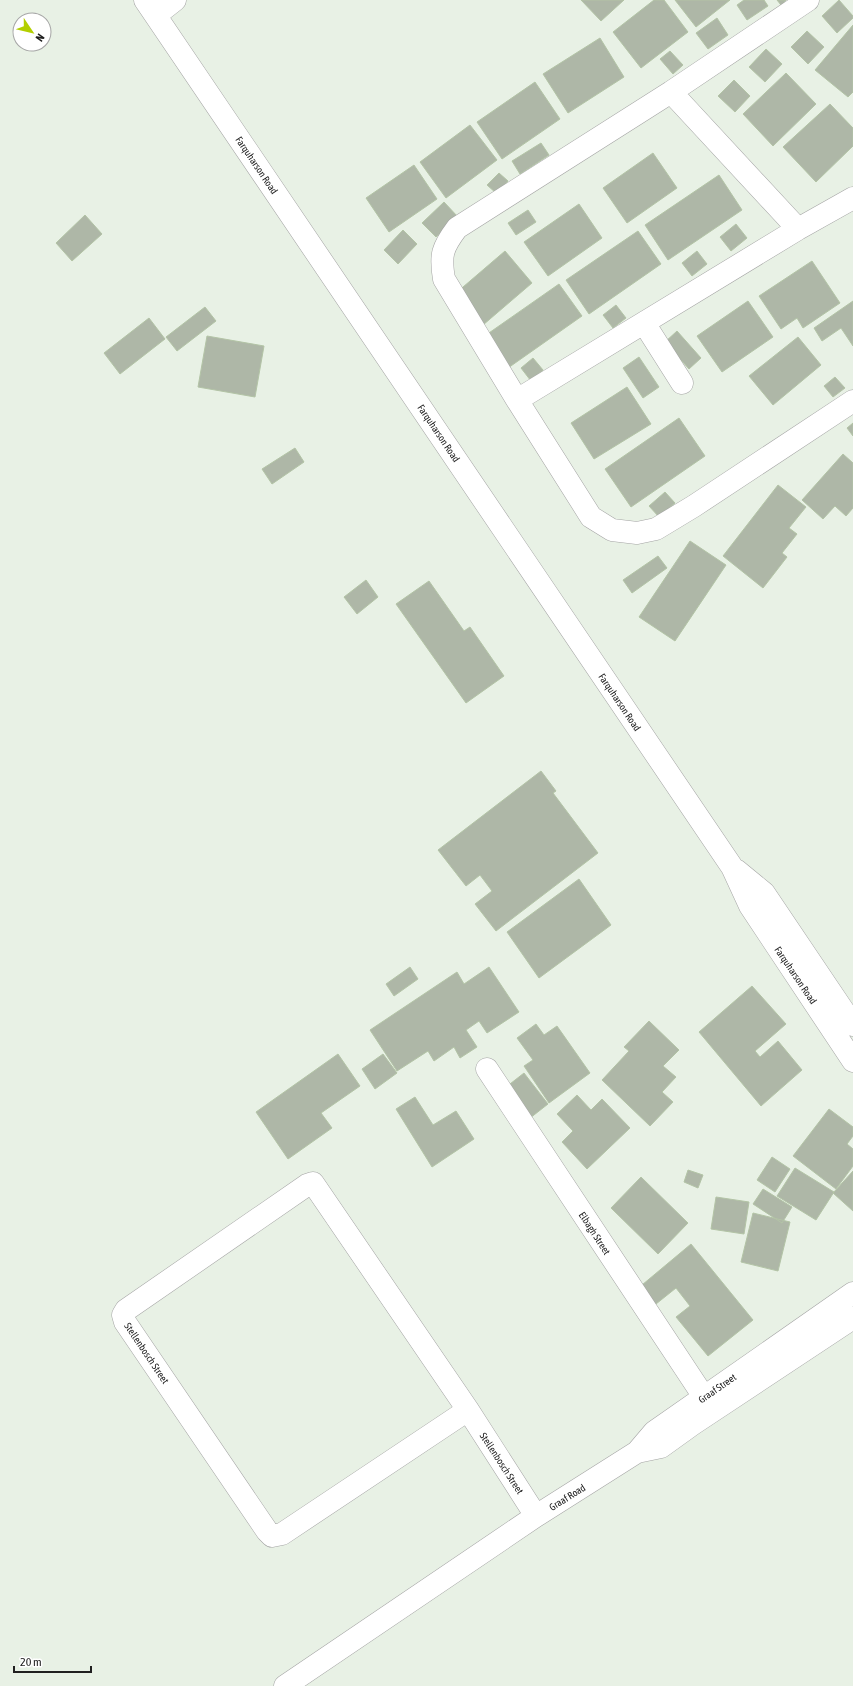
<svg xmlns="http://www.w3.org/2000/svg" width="853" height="1686" font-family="'Asap Condensed',sans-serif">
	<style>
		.building { fill: #aeb7a7; stroke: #b3c4a6 }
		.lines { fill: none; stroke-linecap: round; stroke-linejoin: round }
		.minor-casing { stroke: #a4a4a4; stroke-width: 23 }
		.minor { stroke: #fff; stroke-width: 22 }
		.labels { text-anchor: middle; stroke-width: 3.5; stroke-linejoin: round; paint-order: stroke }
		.street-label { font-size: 10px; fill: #202020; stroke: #fff }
	</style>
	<rect width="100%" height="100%" fill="#e8f1e5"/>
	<path class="building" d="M581,0H624L601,21Z
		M654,0H664L688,32L641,68L613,32Z
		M675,0H730L696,27Z
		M744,0H764L768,6L747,20L737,5Z
		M777,0H786L781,5Z
		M839,0L853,16V18L837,33L822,16Z
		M717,18L728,35L708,49L696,33Z
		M853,25V92L848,97L815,70Z
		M807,31L824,47L808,64L791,47Z
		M600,38L624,77L568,113L543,74Z
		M766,49L782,64L765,82L749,67Z
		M670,51L683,65L673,74L660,59Z
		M786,73L816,104L773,146L743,114Z
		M734,80L750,96L735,112L718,96Z
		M535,82L560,119L502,159L477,122Z
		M830,104L853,128V146L816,182L783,147Z
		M470,125L497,160L446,198L420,162Z
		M541,143L549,155L520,174L512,161Z
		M653,153L677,188L627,223L603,188Z
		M414,165L437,199L389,232L366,198Z
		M499,173L508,181L496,193L487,185Z
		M719,175L742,210L668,260L645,225Z
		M444,202L458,217L436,237L422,223Z
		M579,204L602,238L548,276L524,242Z
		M528,210L536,222L516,235L508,223Z
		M85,215L102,234L72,261L56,243Z
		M736,224L747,238L731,251L720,237Z
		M403,230L417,244L398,264L384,250Z
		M638,231L661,264L589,314L566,280Z
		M505,251L532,283L483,325L456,293Z
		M697,251L707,264L692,276L682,263Z
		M812,261L840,303L803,328L797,318L781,329L759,296Z
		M559,284L582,316L508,368L486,335Z
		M748,301L773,337L722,372L697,336Z
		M853,301V346L841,328L822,341L814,328Z
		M616,305L626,318L613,328L603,315Z
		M205,307L216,321L177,351L166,337Z
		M149,318L165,339L120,374L104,353Z
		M677,331L701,358L689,369L665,342Z
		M207,336L264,346L255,397L198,387Z
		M798,337L821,365L773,405L749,376Z
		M639,357L659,387L643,398L623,368Z
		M533,358L543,370L531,381L521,368Z
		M835,377L845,388L833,397L824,386Z
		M627,387L651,424L594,459L571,423Z
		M679,418L705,456L631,507L605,469Z
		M853,423V436L847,428Z
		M295,448L304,462L272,484L262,469Z
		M843,454L853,463V508L846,516L835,506L823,519L802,500Z
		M778,485L806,507L789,528L797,534L782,553L787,557L763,588L723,556Z
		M665,492L675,503L659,517L649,506Z
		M690,541L726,565L675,641L639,617Z
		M658,556L667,568L632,593L623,580Z
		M366,580L378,597L357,614L344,597Z
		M429,581L464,631L470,627L504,676L466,703L396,604Z
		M541,771L556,791L553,793L598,853L496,931L475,904L492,891L480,875L466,886L438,850Z
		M579,879L611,925L539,978L507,932Z
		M410,967L418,979L394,996L386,984Z
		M489,967L519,1012L487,1033L479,1021L466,1030L477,1047L460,1058L454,1047L434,1061L428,1051L397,1071L370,1030L457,972L464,984Z
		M752,986L786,1024L755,1051L760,1057L778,1041L802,1070L761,1106L699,1032Z
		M649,1021L679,1050L663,1066L676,1077L662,1092L673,1102L650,1126L602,1080L629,1051L624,1047Z
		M536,1024L544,1035L557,1026L590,1073L549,1103L524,1066L533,1060L517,1038Z
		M338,1054L360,1086L321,1113L332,1128L288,1159L256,1112Z
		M383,1054L397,1073L375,1089L362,1069Z
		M524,1073L548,1104L525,1122L501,1091Z
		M577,1095L591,1110L602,1099L630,1128L587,1169L562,1142L573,1131L557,1114Z
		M415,1097L433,1125L456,1111L474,1139L432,1167L396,1109Z
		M829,1109L853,1127V1136L847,1144L853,1149V1166L836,1189L793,1156Z
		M772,1157L790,1169L775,1192L757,1180Z
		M795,1168L834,1192L816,1220L777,1196Z
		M688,1170L703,1175L698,1188L684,1182Z
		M853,1171V1211L833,1193Z
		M641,1177L688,1223L658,1254L611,1208Z
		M763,1189L792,1207L782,1223L753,1204Z
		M716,1197L749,1202L744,1234L711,1229Z
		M753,1213L790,1222L778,1271L741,1262Z
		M691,1244L753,1320L708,1356L676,1317L690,1306L676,1288L651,1308L636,1290Z"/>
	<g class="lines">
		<g class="minor-casing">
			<path id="minor" d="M145,0L732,867L750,906L853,1061
				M808,0L671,92L457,228C442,248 440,255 444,279L517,400L591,517L612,530L637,533L656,529L694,506L853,401
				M156,15L175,0
				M671,92L798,229
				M644,323L682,383
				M517,400L798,229L853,198
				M736,870L764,893L853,1025
				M487,1069L704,1397
				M468,1410L282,1534L272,1536L267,1531L125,1322L123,1315L126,1310L307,1185L313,1183L468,1410L536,1516
				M637,1452L654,1432L853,1293
				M285,1686L536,1516L637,1452L661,1447L693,1424L853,1318"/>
		</g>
		<use href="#minor" class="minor"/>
	</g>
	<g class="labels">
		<g class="street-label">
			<text transform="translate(257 165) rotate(56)" y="4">Farquharson Road</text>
			<text transform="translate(439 433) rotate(56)" y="4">Farquharson Road</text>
			<text transform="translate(620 702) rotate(56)" y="4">Farquharson Road</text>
			<text transform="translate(796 975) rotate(56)" y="4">Farquharson Road</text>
			<text transform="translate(595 1233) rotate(57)" y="4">Elbagh Street</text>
			<text transform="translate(147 1353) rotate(56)" y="4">Stellenbosch Street</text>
			<text transform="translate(717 1388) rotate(-35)" y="4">Graaf Street</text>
			<text transform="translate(502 1463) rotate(57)" y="4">Stellenbosch Street</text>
			<text transform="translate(567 1497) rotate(-32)" y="4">Graaf Road</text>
		</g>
	</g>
	<g transform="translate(32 32) rotate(125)"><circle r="19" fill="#ffffff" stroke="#a6a6a6"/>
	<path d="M0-3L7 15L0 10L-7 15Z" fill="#b3cf00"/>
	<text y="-6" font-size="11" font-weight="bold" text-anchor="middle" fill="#202020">N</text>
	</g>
	<path d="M14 1666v6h77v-6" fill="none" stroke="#202020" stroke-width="2"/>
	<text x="20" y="1666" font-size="12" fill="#202020" stroke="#ffffff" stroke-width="3" paint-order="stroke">20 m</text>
</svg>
